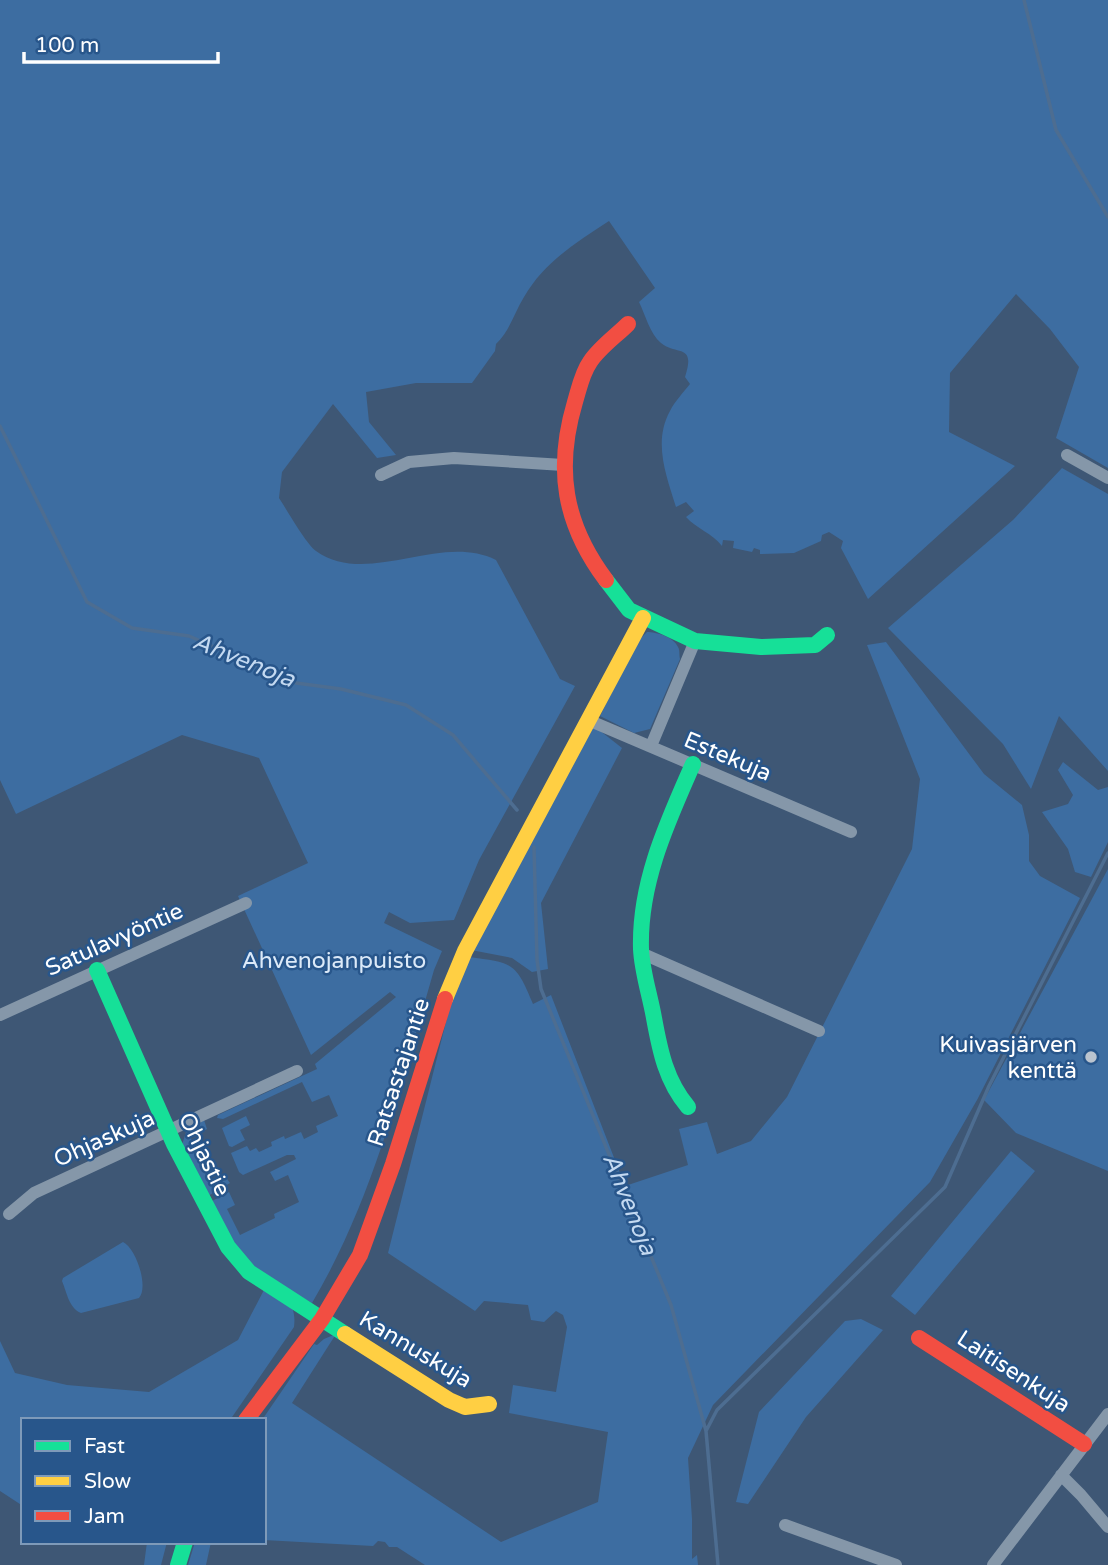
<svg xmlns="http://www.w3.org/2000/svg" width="1108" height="1565" font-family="'Varela Round',sans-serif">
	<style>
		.green { fill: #3d6da1 }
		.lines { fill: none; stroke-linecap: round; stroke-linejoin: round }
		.stream { stroke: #4d6d91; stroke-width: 3.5 }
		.street { stroke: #8597a9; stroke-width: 12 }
		.fast { stroke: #16e098; stroke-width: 16 }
		.slow { stroke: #ffcf43; stroke-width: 16 }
		.jam { stroke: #f24e42; stroke-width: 16 }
		.poi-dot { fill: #bbc4cf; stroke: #28568b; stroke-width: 2.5 }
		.labels { text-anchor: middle; stroke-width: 5; stroke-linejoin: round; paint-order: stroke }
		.street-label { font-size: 23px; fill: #fff; stroke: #28568b }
		.park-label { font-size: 23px; fill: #dbe9f8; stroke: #28568b }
		.poi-label { font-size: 23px; fill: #fff; stroke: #28568b; text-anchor: end }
		.water-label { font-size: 24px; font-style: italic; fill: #c3d9f1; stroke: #28568b }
	</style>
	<rect width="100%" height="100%" fill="#3e5775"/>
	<path class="green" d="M0,0H1108V468L1056,438L1079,367L1050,329L1016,294L950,373L949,432L1015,466L868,599L841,548L843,541L829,532L822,535L821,541L794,553L760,554V550L754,548L752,552L733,548L734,541L723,540L722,546C712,533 697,529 686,517L694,511L686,502L676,507C666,475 653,442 670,411C675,401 683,393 690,384L685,377C696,343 677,356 661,343C650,334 645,314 639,302L655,288L609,221C576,243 545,261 524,297C514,313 510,331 496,344L495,351L472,383H416L366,392L369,422L396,455L377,458L333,404L282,472L279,498C287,510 306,544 316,551C368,588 439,532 496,560L560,679L575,686L479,860L454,920L410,923L389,912L384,923L442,951L434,970C401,1084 373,1200 312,1303L270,1279L237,1253L212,1201L229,1192L235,1205L227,1209L240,1235L275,1218L274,1214L299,1202L288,1175L275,1181L270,1172L296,1159L294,1155H287L243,1175L239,1172L231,1153L247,1146L250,1151L256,1148L259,1152L272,1146L271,1142L284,1136L285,1139L301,1132L304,1139L318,1132L316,1126L338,1116L329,1095L312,1102L302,1082L223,1119L217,1118L218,1115L317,1069L315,1064L396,997L390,992L311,1055L238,896L308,863L259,758L182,735L16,814L0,780Z
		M1062,468L1108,494V771L1059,716L1031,789L1003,744L888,628L1013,520Z
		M647,632C656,632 674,637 678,647C680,650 679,655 680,659L650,729L634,733L600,716L637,642Z
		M886,642L984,774L1022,805L1029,835V861L1040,876L1080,898L977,1100L930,1182L713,1405L688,1458L692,1519V1559L697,1555L698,1565H425L397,1547H389L385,1542L378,1541L373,1546L264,1540V1420H262L314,1344L317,1345L324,1339L336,1334L292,1403L501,1542L598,1502L608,1432L509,1413L513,1385L556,1392L567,1327L563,1315L556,1311L544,1322L531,1320L528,1305L484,1301L475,1311L388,1253L452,998L469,957C513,963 516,962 533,1004L551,995L625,1186L688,1165L679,1129L707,1122L717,1154L751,1141L787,1097L912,849L920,779L867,645Z
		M594,726L622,748L541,903L548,969L532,972L512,958L471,950Z
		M1063,762L1098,790L1108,787V842L1091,877L1075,872L1068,849L1042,812L1068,804L1073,795L1058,770Z
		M1108,869V1171L1016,1133L984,1100Z
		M246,1116L250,1125L240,1130L245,1140L232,1147L229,1146L222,1128Z
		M204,1120L207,1129L191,1138L192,1143L212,1186L227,1179L230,1183L208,1196L182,1145L186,1132Z
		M1011,1151L1035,1171L915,1315L891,1296Z
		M123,1242C136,1248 149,1287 139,1298L81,1313C69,1308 67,1293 62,1281L63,1278Z
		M265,1288C285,1300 297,1302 294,1327L230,1420H23V1506L0,1491V1341L15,1373L67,1385L149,1392L238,1340Z
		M861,1319L883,1330L806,1417L748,1504L736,1502L759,1412L845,1321Z
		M147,1542H167L161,1565H144Z
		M195,1542H211L206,1565H188Z"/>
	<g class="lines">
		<path class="stream" d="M1024,0L1056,130L1108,217
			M0,426L87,602L132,628L189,636L296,683L341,689L406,705L453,735L517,810
			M534,847L537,960L541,989L671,1305L706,1431L718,1565
			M706,1431L717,1410L945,1187L989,1086L1108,853"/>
		<path class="street" d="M1067,455L1108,478
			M381,475L409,462L454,458L563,465
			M588,720L851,832
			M651,746L695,641
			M641,953L819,1031
			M0,1015L246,903
			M9,1214L34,1193L297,1071
			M1061,1475L1081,1495L1108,1527
			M785,1525L896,1565
			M993,1565L1108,1414"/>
		<path class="fast" d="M606,580L629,610L695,641L761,647L815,645L827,635
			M97,970L174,1144L228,1247L249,1272L345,1334
			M688,1107C666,1081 660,1051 654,1018C650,995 642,972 641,949C639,883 667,823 693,764
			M178,1565L185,1542"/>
		<path class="slow" d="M445,999L465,951L643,618
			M345,1334L449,1400L465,1407L489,1404"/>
		<path class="jam" d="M606,580C564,524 555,469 575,402C579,389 582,373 590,362C599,348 616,336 628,324
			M919,1338L1084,1444
			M246,1420L322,1319L360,1255L393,1164L445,999"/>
	</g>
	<circle class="poi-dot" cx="1091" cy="1057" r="7"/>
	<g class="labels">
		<g class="street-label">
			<text transform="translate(728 756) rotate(23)" y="8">Estekuja</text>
			<text transform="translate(114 939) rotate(-24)" y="8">Satulavyöntie</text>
			<text transform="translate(398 1072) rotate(-72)" y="8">Ratsastajantie</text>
			<text transform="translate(104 1138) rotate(-24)" y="8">Ohjaskuja</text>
			<text transform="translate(205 1154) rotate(64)" y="8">Ohjastie</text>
			<text transform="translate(416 1349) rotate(31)" y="8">Kannuskuja</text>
			<text transform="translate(1014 1371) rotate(33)" y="8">Laitisenkuja</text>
		</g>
		<g class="park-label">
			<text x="334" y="968">Ahvenojanpuisto</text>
		</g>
		<g class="poi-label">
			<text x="1077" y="1052">Kuivasjärven<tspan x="1077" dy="26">kenttä</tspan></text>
		</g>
		<g class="water-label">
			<text transform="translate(244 660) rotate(22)" y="8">Ahvenoja</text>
			<text transform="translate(630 1204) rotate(68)" y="8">Ahvenoja</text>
		</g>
	</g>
	<rect x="21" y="1418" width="245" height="126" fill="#28568b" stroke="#7e9ab9" stroke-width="2"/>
	<rect x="35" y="1441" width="35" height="10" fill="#16e098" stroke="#7e9ab9" stroke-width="2"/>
	<text x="84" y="1453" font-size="21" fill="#ffffff">Fast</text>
	<rect x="35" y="1476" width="35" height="10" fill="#ffcf43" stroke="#7e9ab9" stroke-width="2"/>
	<text x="84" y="1488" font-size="21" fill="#ffffff">Slow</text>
	<rect x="35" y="1511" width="35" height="10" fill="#f24e42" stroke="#7e9ab9" stroke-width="2"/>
	<text x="84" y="1523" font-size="21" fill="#ffffff">Jam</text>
	<path d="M24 52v10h194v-10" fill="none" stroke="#ffffff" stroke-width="3.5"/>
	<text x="35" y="52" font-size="21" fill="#ffffff" stroke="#28568b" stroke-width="5" paint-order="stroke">100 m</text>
</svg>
